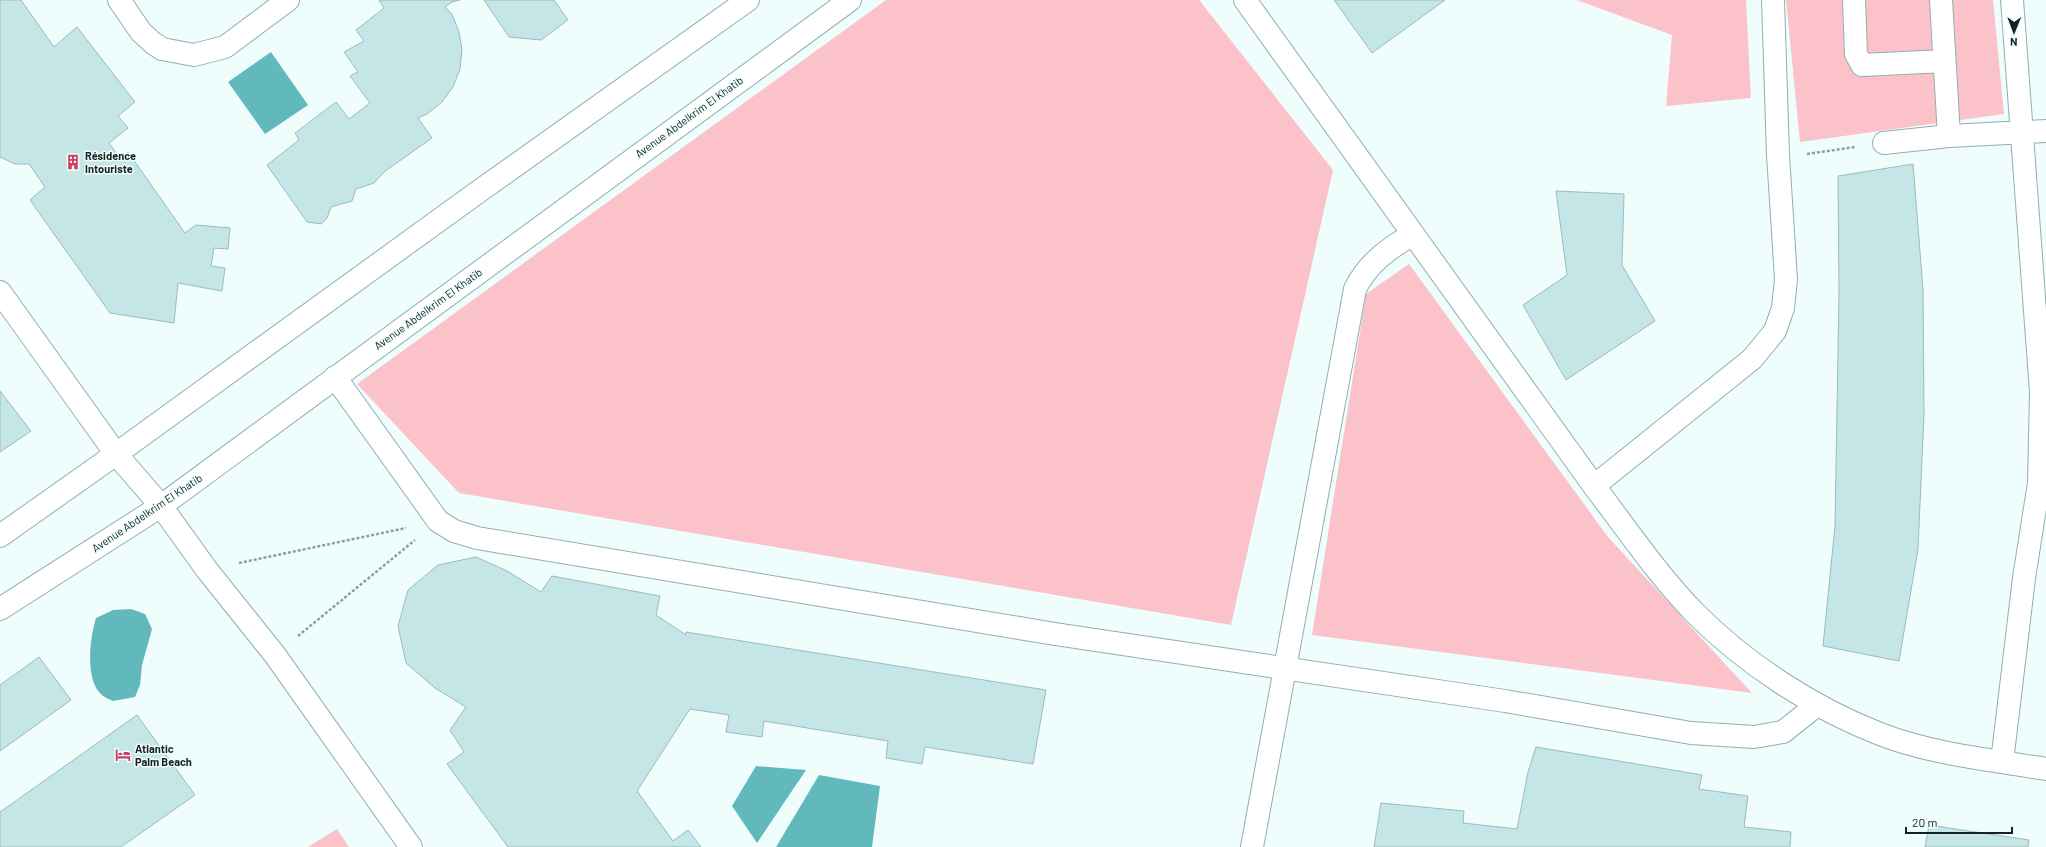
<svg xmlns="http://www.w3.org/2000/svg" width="2046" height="847" font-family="Barlow,sans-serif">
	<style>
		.green { fill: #fbc3c9 }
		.water { fill: #62b9bc }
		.building { fill: #c5e6e7; stroke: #9cbbbc }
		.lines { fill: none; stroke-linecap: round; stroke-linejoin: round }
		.minor-casing { stroke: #90afb0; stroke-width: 24 }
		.path { stroke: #919e9e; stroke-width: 2.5; stroke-dasharray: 3 2; stroke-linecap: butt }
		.minor { stroke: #fff; stroke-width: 22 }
		.labels { text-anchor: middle; stroke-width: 3; stroke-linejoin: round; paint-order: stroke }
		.street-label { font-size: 11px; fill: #152222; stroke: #f0fdfd }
		.poi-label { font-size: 11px; font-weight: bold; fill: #152222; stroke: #f0fdfd; text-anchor: start }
	</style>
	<rect width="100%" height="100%" fill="#f0fdfd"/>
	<path class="green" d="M886,0H1199L1333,170L1231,625L459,493L357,384Z
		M1577,0H1746L1751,98L1666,106L1672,35Z
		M1786,0H1993L2004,114L1800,142Z
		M1409,264L1608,537L1752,693L1312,635L1366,294Z
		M337,829L349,847H308Z"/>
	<path class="water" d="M271,52L308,105L265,134L228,82Z
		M131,609L145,614L152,629L142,665L140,685L135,697L113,701C109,699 103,697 100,693C85,677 90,637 96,618L113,610Z
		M756,766L806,770L757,843L732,806Z
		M819,775L880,786L872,847H776Z"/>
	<path class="building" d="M0,0H21L54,47L77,27L135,102L118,116L128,128L109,143L120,158L128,152L185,233L196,225L230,228L228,249L214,248L211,266L225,268L222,291L178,283L174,323L110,313L30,200L45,187L29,164H15L0,157Z
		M379,0H460L452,2L445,7L452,14L459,32L462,50L460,69L453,87L442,102L427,114L418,118L432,138L384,172L374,183L356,189L352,201L331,207L327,218L321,224L307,222L267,165L299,140L295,133L336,102L349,119L370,103L350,76L358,72L344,52L364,41L356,30L384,8Z
		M484,0H554L568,20L541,40L509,37Z
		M1334,0H1445L1372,53Z
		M1913,164L1923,289L1924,414L1918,549L1899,661L1823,646L1835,526L1839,293L1838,176Z
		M1556,191L1624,194L1622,265L1655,321L1566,380L1523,305L1567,275Z
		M0,391L31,431L0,452Z
		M476,557L507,571L541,592L552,576L660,596L656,615L686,635V632L1046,690L1033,764L925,747L922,764L886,758L888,741L764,721L762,737L726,732L729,715L690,709L637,791L673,841L688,830L701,847H508L447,764L464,752L450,730L466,707L435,688L406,663L398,626L408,590L438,565Z
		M39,657L71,700L0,751V685Z
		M137,715L195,795L121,847H0V812Z
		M1536,747L1702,775L1699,789L1748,796L1744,827L1791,832L1790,847H1374L1381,803L1464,811L1463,823L1517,829L1528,772Z
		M1929,825L2029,840L2028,847H1925Z"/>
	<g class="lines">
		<g class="minor-casing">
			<path id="minor" d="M119,0L141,32L153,43L162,49L194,55L225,47L288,0
				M1245,0L1594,486C1626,528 1657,574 1694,612C1744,663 1813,708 1880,734C1931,754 1992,760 2046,769
				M1854,0L1856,54L1862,65L1944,61
				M1941,0L1949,136
				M1884,143L1949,136L2046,131
				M0,292L116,454L161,506L207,570L275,655L411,847
				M335,377L438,521L454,531L477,538L1055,634L1505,701L1691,733L1754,737L1783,732L1817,705
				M1594,486L1752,359L1775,331L1783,308L1786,279L1778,155L1773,0
				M0,536L116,454L478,192L748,0
				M0,609L161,506L850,0
				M2002,762L2024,578L2039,483L2041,392L2012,0
				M1252,847L1355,289C1368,263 1388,249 1413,234"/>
		</g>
		<path class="path" d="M1807,154L1855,147
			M239,563L406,528
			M298,636L415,540"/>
		<use href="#minor" class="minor"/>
	</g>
	<defs>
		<g id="building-bare" transform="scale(1.2)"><path d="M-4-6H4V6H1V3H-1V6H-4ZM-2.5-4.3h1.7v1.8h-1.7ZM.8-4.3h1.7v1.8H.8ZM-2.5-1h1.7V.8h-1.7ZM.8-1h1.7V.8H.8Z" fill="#ce3e5e" stroke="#f0fdfd" stroke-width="2.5" paint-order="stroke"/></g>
		<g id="hotel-bare" transform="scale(1.2)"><path d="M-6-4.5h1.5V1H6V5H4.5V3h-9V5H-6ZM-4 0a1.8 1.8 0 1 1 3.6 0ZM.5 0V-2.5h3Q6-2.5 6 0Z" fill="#ce3e5e" stroke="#f0fdfd" stroke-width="2.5" paint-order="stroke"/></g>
	</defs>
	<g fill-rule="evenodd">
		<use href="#building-bare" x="73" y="162"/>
		<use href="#hotel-bare" x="123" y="755"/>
	</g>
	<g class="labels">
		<g class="street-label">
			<text transform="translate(689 117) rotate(-36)" y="4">Avenue Abdelkrim El Khatib</text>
			<text transform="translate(428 309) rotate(-36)" y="4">Avenue Abdelkrim El Khatib</text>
			<text transform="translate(147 513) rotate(-34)" y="4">Avenue Abdelkrim El Khatib</text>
		</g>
		<g class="poi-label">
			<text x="85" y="160">Résidence<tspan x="85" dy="13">Intouriste</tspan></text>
			<text x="135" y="753">Atlantic<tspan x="135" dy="13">Palm Beach</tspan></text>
		</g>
	</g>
	<g transform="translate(2014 32) rotate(181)" stroke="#f0fdfd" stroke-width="3" paint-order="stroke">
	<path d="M0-3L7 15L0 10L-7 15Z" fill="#152222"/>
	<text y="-6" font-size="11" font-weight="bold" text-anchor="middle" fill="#152222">N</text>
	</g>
	<path d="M1906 827v6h106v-6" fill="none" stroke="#152222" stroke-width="2"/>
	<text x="1912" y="827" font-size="12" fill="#152222" stroke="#f0fdfd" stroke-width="3" paint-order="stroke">20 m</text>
</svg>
